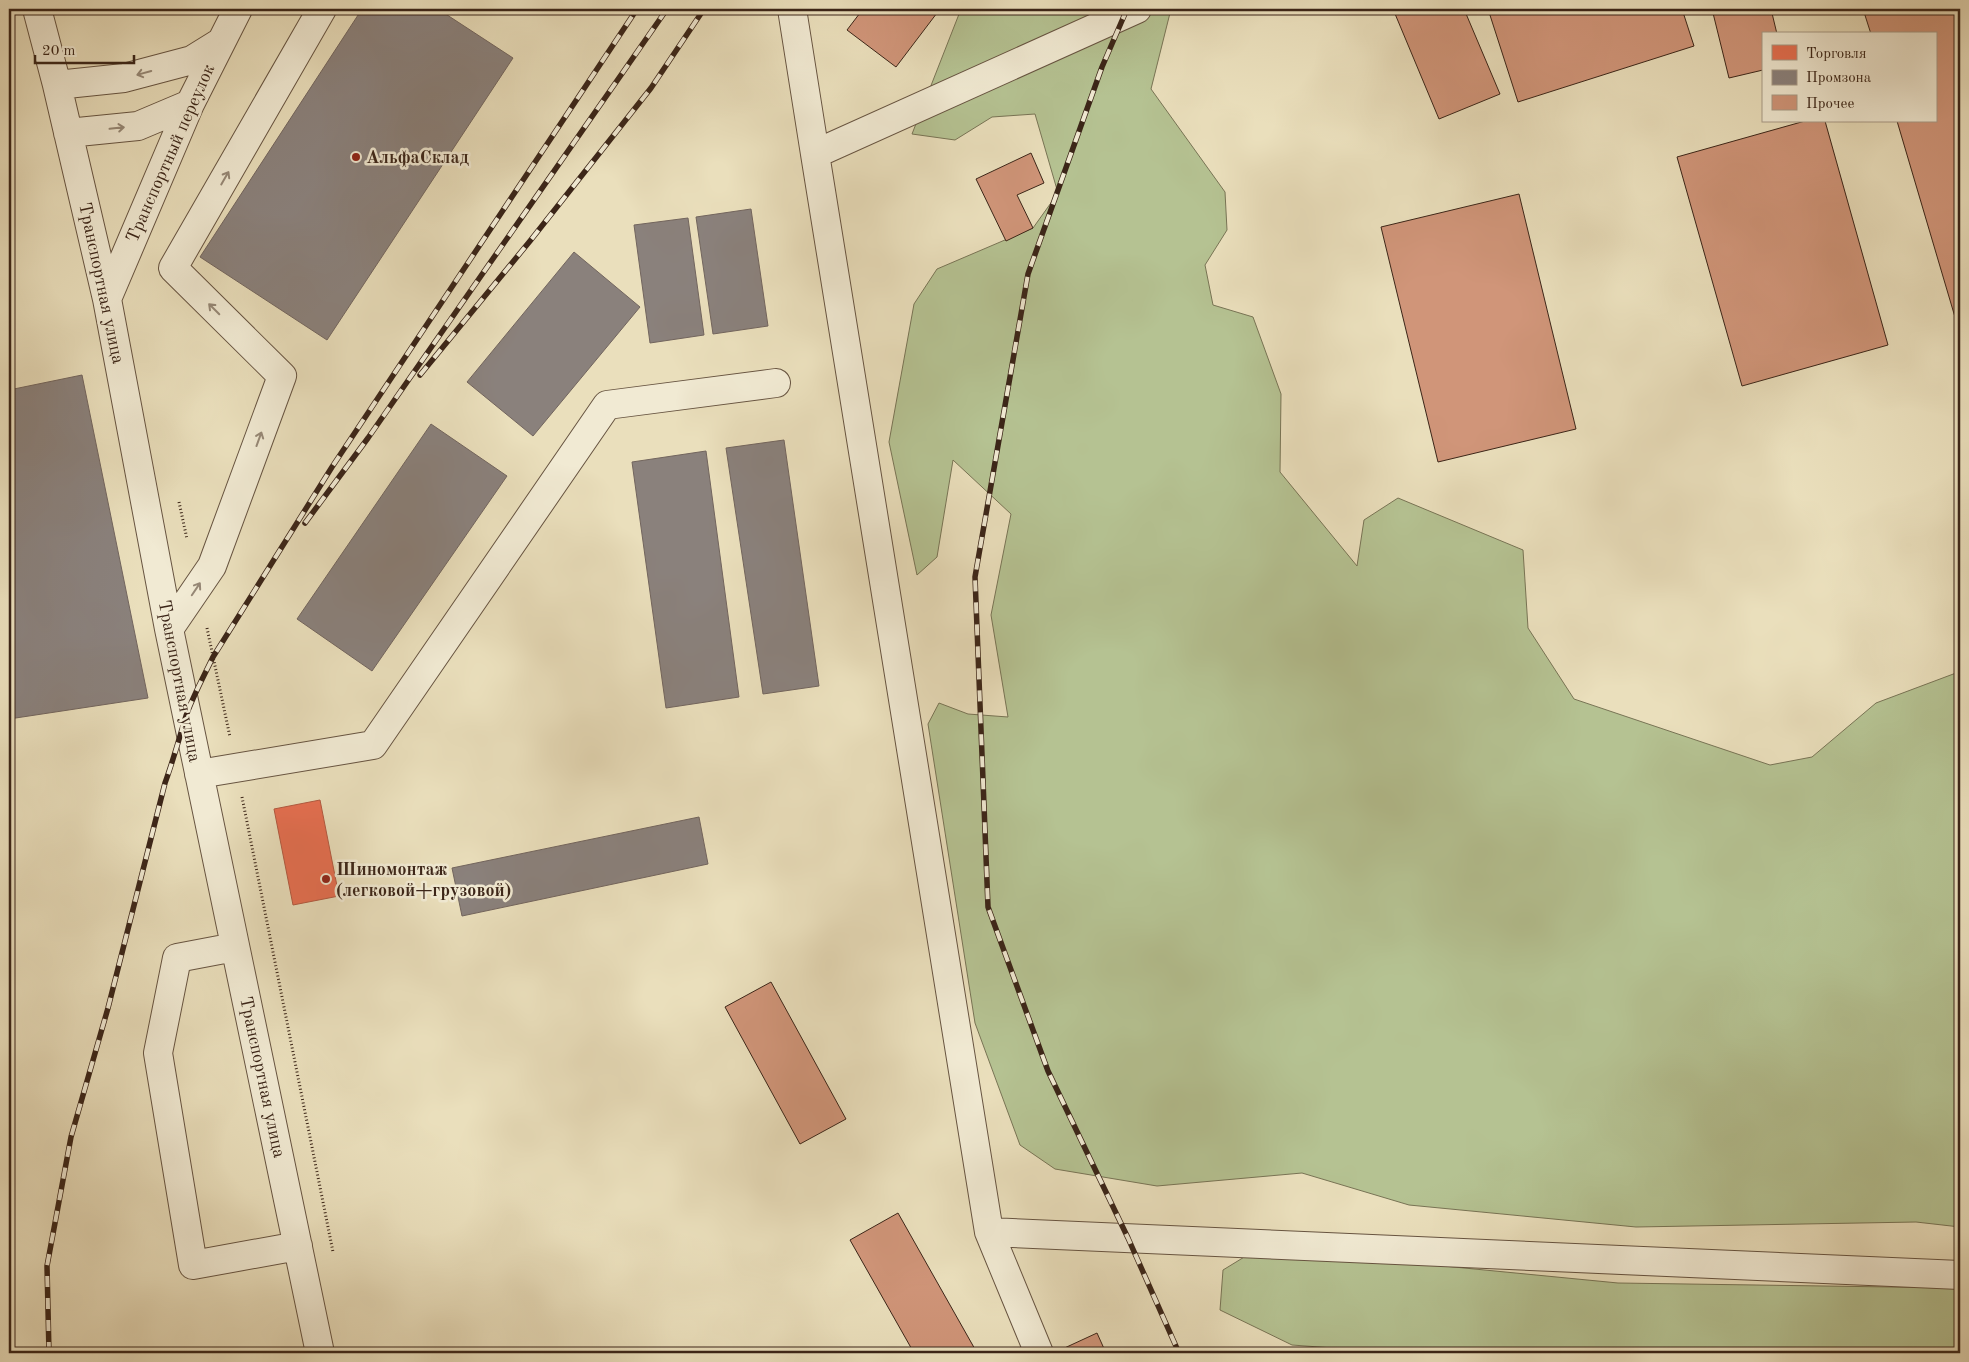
<svg xmlns="http://www.w3.org/2000/svg" width="1969" height="1362" font-family="'Old Standard TT',serif">
	<style>
		.green { fill: #b5c292; stroke: #787455 }
		.shops { fill: #e76f51; stroke: #b35940 }
		.industry { fill: #8a817c; stroke: #72655e }
		.building { fill: #d09579; stroke: #3b2518 }
		.lines { fill: none; stroke-linecap: round; stroke-linejoin: round }
		.minor-casing { stroke: #675441; stroke-width: 30 }
		.path { stroke: #3b2518; stroke-width: 3; stroke-dasharray: 1 2.5; stroke-linecap: butt }
		.minor { stroke: #f1ead3; stroke-width: 28 }
		.rail-casing { stroke: #3b2518; stroke-width: 5.5 }
		.rail { stroke: #f1ead3; stroke-width: 4; stroke-dasharray: 11; stroke-linecap: butt }
		.oneway { stroke: #968876 }
		.poi-dot { fill: #8f2418; stroke: #f1ead3; stroke-width: 2 }
		.labels { text-anchor: middle; stroke-width: 5; stroke-linejoin: round; paint-order: stroke }
		.street-label { font-size: 18px; fill: #3b2518; stroke: #f1ead3 }
		.poi-label { font-size: 18px; font-weight: bold; fill: #3b2518; stroke: #f1ead3; text-anchor: start }
	</style>
	<rect width="100%" height="100%" fill="#eadfbc"/>
	<filter id="stains"><feTurbulence type="fractalNoise" baseFrequency=".004" numOctaves="4"/><feColorMatrix values="0 0 0 0 .2 0 0 0 0 .09 0 0 0 0 .02 0 0 0 .5 -.17"/></filter>
	<radialGradient id="worn" r=".72"><stop offset=".6" stop-color="#630" stop-opacity="0"/><stop offset="1" stop-color="#630" stop-opacity=".3"/></radialGradient>
	<path class="green" d="M961,9H1171L1151,89L1225,192L1227,230L1205,265L1213,305L1253,317L1281,394L1280,472L1357,566L1364,520L1398,498L1523,550L1528,628L1574,699L1770,765L1812,757L1876,703L1956,673L1960,678V1227L1916,1222L1636,1227L1409,1205L1302,1173L1157,1186L1055,1169L1020,1145L975,1023L928,724L939,703L968,714L1008,717L991,615L1011,514L953,460L937,557L917,575L889,442L914,304L937,269L1033,228L1058,193L1035,114L992,117L955,140L912,134Z
		M1259,1248L1618,1283L1960,1288V1353H1401L1292,1345L1220,1310L1223,1270Z"/>
	<path class="shops" d="M320,800L339,896L293,905L274,809Z"/>
	<path class="industry" d="M362,9H438L513,58L327,340L200,257Z
		M751,209L768,326L713,334L696,217Z
		M688,218L704,335L650,343L634,225Z
		M574,252L640,307L533,436L467,382Z
		M82,375L148,698L9,719V390Z
		M431,424L507,476L372,671L297,619Z
		M784,440L819,686L763,694L726,448Z
		M706,451L739,697L666,708L632,462Z
		M699,817L708,864L462,916L452,868Z"/>
	<path class="building" d="M863,9H940L896,67L847,30Z
		M1393,9H1464L1500,94L1439,119Z
		M1488,9H1682L1694,46L1518,102Z
		M1712,9H1771L1777,34H1763V70L1729,78Z
		M1863,9H1954L1960,28V334L1897,121H1935V34H1871Z
		M1805,121H1825L1888,345L1742,386L1677,157Z
		M1031,153L1044,183L1017,195L1033,228L1006,241L976,179Z
		M1519,194L1576,429L1438,462L1381,227Z
		M771,982L846,1119L800,1144L725,1007Z
		M898,1213L976,1351L971,1353H914L850,1240Z
		M1097,1333L1106,1353H1059L1058,1351Z"/>
	<g class="lines">
		<g class="minor-casing">
			<path id="minor" d="M37,9L57,85L107,299L169,629L320,1353
				M792,9L815,154
				M57,85L124,78L192,60L221,42
				M68,133L138,126L190,104
				M107,299L190,104L238,9
				M169,629L212,566L282,376L173,268L322,9
				M199,774L373,745L607,405L776,383
				M235,947L177,958L158,1053L193,1265L298,1246
				M989,1232L1960,1275
				M1039,1353L989,1232L815,154L1137,9"/>
		</g>
		<path class="path" d="M179,502L187,539
			M207,628L230,737
			M242,797L333,1252"/>
		<use href="#minor" class="minor"/>
		<g class="rail-casing">
			<path id="rail" d="M1127,9L1102,67L1028,274L975,577L988,907L1048,1071L1128,1238L1179,1353
				M420,375L530,241L651,88L704,9
				M305,523L368,438L667,9
				M9,1336L12,1353
				M49,1353L47,1266L71,1137L108,1008L165,783C173,761 179,739 186,716C193,696 204,676 213,657L332,467L637,9"/>
		</g>
		<use href="#rail" class="rail"/>
	</g>
	<defs><path id="oneway-shaft" d="M-6 0H5M1.5-3L5.5 0L1.5 3" fill="none" stroke-width="1.6" stroke-linecap="round" stroke-linejoin="round" transform="scale(1.25)"/></defs>
	<g class="oneway">
		<use href="#oneway-shaft" transform="translate(144 73) rotate(165)"/>
		<use href="#oneway-shaft" transform="translate(117 128) rotate(-6)"/>
		<use href="#oneway-shaft" transform="translate(225 178) rotate(-60)"/>
		<use href="#oneway-shaft" transform="translate(214 309) rotate(-135)"/>
		<use href="#oneway-shaft" transform="translate(259 439) rotate(-70)"/>
		<use href="#oneway-shaft" transform="translate(196 589) rotate(-56)"/>
	</g>
	<g class="poi-dot">
		<circle cx="356" cy="157" r="5"/>
		<circle cx="326" cy="879" r="5"/>
	</g>
	<g class="labels">
		<g class="street-label">
			<text transform="translate(170 153) rotate(-66)" y="6">Транспортный переулок</text>
			<text transform="translate(102 283) rotate(78)" y="6">Транспортная улица</text>
			<text transform="translate(180 681) rotate(79)" y="6">Транспортная улица</text>
			<text transform="translate(263 1077) rotate(78)" y="6">Транспортная улица</text>
		</g>
		<g class="poi-label">
			<text x="366" y="163">АльфаСклад</text>
			<text x="336" y="875">Шиномонтаж<tspan x="336" dy="21">(легковой+грузовой)</tspan></text>
		</g>
	</g>
	<rect width="1969" height="1362" fill="none" stroke="#eadfbc" stroke-width="30"/>
	<rect x="10" y="10" width="1949" height="1342" fill="none" stroke="#3b2518" stroke-width="2.5"/>
	<rect x="15" y="15" width="1939" height="1332" fill="none" stroke="#3b2518"/>
	<rect x="1762" y="32" width="175" height="90" fill="#f1ead3" stroke="#a89b88"/>
	<rect x="1772" y="45" width="25" height="15" fill="#e76f51" stroke="#a89b88"/>
	<text x="1806" y="58" font-size="15" fill="#3b2518">Торговля</text>
	<rect x="1772" y="70" width="25" height="15" fill="#8a817c" stroke="#a89b88"/>
	<text x="1806" y="82" font-size="15" fill="#3b2518">Промзона</text>
	<rect x="1772" y="95" width="25" height="15" fill="#d09579" stroke="#a89b88"/>
	<text x="1806" y="108" font-size="15" fill="#3b2518">Прочее</text>
	<path d="M35 55v8h99v-8" fill="none" stroke="#3b2518" stroke-width="2.5"/>
	<text x="42" y="55" font-size="15" fill="#3b2518" stroke="#f1ead3" stroke-width="4" paint-order="stroke">20 m</text>
	<rect width="100%" height="100%" filter="url(#stains)"/>
	<rect width="100%" height="100%" fill="url(#worn)"/>
</svg>
